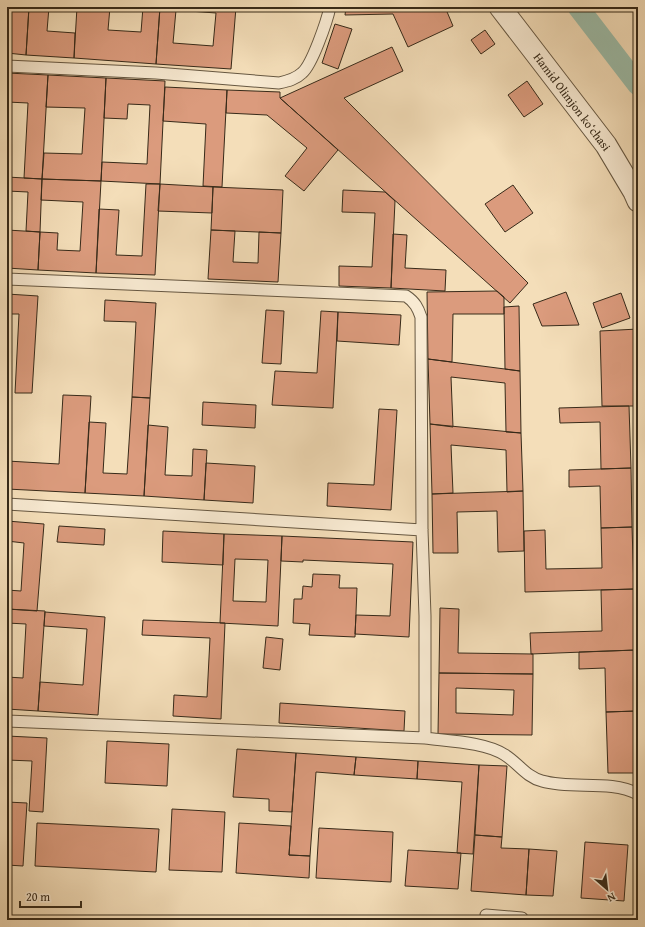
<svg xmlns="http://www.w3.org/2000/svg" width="645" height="927" font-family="'Gentium Book Plus',serif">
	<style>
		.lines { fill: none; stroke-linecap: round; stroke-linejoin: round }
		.canal { stroke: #9dbda9; stroke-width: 21 }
		.building { fill: #db9b7d; stroke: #372a19; fill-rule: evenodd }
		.service-casing { stroke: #665741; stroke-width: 13 }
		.minor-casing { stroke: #665741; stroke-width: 23 }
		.service { stroke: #f8ead2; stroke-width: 11 }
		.minor { stroke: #f8ead2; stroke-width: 21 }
		.labels { text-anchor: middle; stroke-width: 4; stroke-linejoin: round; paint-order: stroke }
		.street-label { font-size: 12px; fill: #372a19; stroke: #f8ead2 }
	</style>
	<rect width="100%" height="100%" fill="#f4deb9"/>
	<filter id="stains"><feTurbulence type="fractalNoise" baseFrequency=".005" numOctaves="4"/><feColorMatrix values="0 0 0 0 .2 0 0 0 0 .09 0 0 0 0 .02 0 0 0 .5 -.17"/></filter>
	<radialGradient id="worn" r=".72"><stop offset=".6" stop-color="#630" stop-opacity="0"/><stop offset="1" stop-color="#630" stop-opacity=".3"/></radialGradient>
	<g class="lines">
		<path class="canal" d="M578,7L638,85"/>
	</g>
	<path class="building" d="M7,7H29L26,55L7,53Z
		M29,7H49L47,31L75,33L74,58L26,55Z
		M77,7H110L108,30L141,32L143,7H160L156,64L74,58Z
		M160,7H236L231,69L156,64ZM176,10L216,13L213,46L173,43Z
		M346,7H445L453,26L408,47L393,14L345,15Z
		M335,24L352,29L338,69L322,63Z
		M485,30L495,44L481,54L471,40Z
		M392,47L403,71L344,98L528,283L510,303L280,98Z
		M7,73L48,75L42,179L24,178L28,103L7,102Z
		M48,75L106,78L101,181L42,179L44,153L82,154L85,108L46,107Z
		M106,78L165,81L160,184L101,181L102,162L147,164L150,105L128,104L127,119L104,118Z
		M527,81L543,104L524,117L508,95Z
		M165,87L227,90L222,187L203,186L206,124L163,121Z
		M227,90L280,92V98L338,150L304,191L285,176L307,148L267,115L226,113Z
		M7,177L42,179L40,232L26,231L28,192L7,191Z
		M42,179L101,181L96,273L38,270L40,232L58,233L57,250L80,251L83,202L41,200Z
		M146,184H160L155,275L96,273L99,209L119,210L116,255L142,256Z
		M160,184L213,187L212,213L158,211Z
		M513,185L533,213L505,232L485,204Z
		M213,187L283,190L281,233L211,230Z
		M343,190L385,192L395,201L391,288L339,286V266L372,267L375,213L342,212Z
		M7,230L40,232L38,270L7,268Z
		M211,230L235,231L233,262L258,263L259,232L281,233L278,282L208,279Z
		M393,234L407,235L405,268L446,270L445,291L391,288Z
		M497,291L504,297V314H453L452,362L428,359L427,292Z
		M566,292L579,325L542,326L533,304Z
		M621,293L630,318L602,328L593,303Z
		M7,294L38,296L32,393H15L19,314H7Z
		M105,300L156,303L150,398L132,397L136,322L104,321Z
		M519,306L520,371L505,369L504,307Z
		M266,310L284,311L281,364L262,363Z
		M321,311L338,312L333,408L272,405L275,371L317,373Z
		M338,312L401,315L399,345L337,341Z
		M638,329V406H602L600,331Z
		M428,359L520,371L521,433L506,432L505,383L451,377L453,427L430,424Z
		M63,395L91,396L85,493L7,489V461L59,464Z
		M132,397L150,398L144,496L85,493L89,422L106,423L103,473L127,474Z
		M203,402L256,405L255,428L202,425Z
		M629,406L631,468L601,469L600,422L560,423L559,408Z
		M379,409L397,410L391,510L327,506L328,483L374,485Z
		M430,424L521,433L523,491L507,492L506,450L451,445L453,493L432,494Z
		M148,425L168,427L165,475L192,476L193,449L207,450L204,500L144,496Z
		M206,463L255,466L253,503L204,500Z
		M631,468L632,527L601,528L600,486L569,487V470Z
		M523,491L524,551L498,552L497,511L457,512L458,553H433L432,494Z
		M7,521L44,524L37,611L7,609V590L21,591L24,543L7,541Z
		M59,526L105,529L104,545L57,542Z
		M632,527L634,589L525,592L524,531L545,530L546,569L602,568L601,528Z
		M163,531L224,534L223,565L162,562Z
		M224,534L282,536L278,626L220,623ZM235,559L268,560L266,602L233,601Z
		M282,536L413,542L409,637L355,634L356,615L390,616L393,564L303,560V562L281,561Z
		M313,574L340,575L339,588H357L355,637L309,635L310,624L293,623L294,599H302L303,586L312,587Z
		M634,589L636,650L531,654L530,633L602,631L601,590Z
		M440,608L459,609L458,653L533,654V674L439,673Z
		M7,609L45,611L38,711L7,709V677L23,678L26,624L7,623Z
		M45,612L105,617L98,715L38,711L40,682L83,685L87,629L44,626Z
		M143,620L225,623L221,719L173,716L174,695L207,697L210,638L142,635Z
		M266,637L283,639L280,670L263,668Z
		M636,650L637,711L606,712L605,668L579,669V652Z
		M439,673L533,674L532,735L438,734ZM456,688L514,690L513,715L456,713Z
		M280,703L405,711L404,731L279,723Z
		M637,711L638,773H608L606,712Z
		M7,736L47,738L43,812L29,811L32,761L7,760Z
		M107,741L169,744L167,786L105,783Z
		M237,749L296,753L292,812L269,811V799L233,797Z
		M296,753L356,757L354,775L316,772L310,856L289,855Z
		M356,757L418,761L417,779L354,775Z
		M418,761L479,765L473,854L457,853L462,782L417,779Z
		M479,765L507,766L502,837L475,835Z
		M7,802L27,803L23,866L7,865Z
		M172,809L225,812L222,872L169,870Z
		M37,823L159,829L156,872L35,866Z
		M239,823L291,826L289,855L310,856L309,878L236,873Z
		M319,828L393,832L391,882L316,878Z
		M475,835L502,837L501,848L529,849L526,895L471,891Z
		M585,842L628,845L624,901L581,898Z
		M529,849L557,851L553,896L526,895Z
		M408,850L461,853L458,889L405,886Z"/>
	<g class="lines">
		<g class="service-casing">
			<path id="service" d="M7,66L156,73L279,83C288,81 296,79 302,73C312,65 327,21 330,7
				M7,279L406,296C415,302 418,308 421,317L422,530L425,616V738
				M7,504L422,530
				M7,721L425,738C448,741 486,742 505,755C518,763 526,777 542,781C573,790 609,779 638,794
				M486,920V915L522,918"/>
		</g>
		<g class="minor-casing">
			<path id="minor" d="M500,7L606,145L634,192L638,201"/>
		</g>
		<use href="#service" class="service"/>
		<use href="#minor" class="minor"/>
	</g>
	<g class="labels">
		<g class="street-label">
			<text transform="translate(572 102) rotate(53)" y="4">Hamid Olimjon koʻchasi</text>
		</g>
	</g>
	<rect width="645" height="927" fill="none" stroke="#f4deb9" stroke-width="24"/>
	<rect x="8" y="8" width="629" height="911" fill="none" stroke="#372a19" stroke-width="2"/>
	<rect x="12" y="12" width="621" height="903" fill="none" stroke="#372a19"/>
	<g transform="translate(607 889) rotate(152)" stroke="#f8ead2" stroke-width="3" paint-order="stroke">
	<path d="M0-3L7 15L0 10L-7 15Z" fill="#372a19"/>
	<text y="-6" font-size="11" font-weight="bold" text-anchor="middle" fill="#372a19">N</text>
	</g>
	<path d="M20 901v6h61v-6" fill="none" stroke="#372a19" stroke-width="2"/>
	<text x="26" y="901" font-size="12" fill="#372a19" stroke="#f8ead2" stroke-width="3" paint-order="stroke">20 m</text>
	<rect width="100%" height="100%" filter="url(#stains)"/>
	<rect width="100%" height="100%" fill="url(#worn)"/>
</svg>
